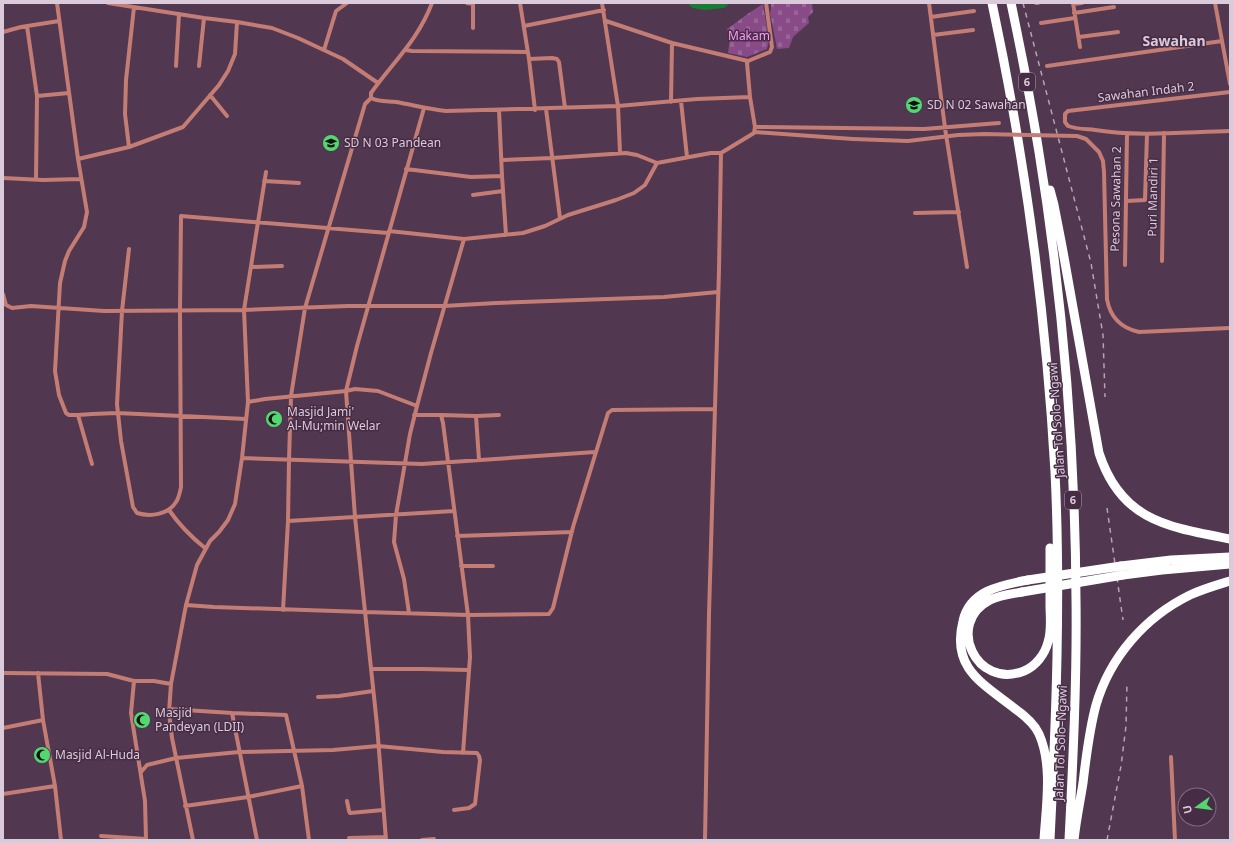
<svg xmlns="http://www.w3.org/2000/svg" width="1233" height="843" font-family="'Noto Sans',sans-serif">
	<style>
		.cemetery { fill: url(#cemetery-stones) }
		.lines { fill: none; stroke-linecap: round; stroke-linejoin: round }
		.river { stroke: #177d36; stroke-width: 10 }
		.street { stroke: #c47d74; stroke-width: 4 }
		.highway { stroke: #fff; stroke-width: 9 }
		.rail { stroke: #b6a3b5; stroke-width: 1.5; stroke-dasharray: 5 5; stroke-linecap: butt }
		.street-bridge { stroke: #c47d74; stroke-width: 4 }
		.highway-bridge { stroke: #fff; stroke-width: 9 }
		.labels { text-anchor: middle; stroke-width: 3; stroke-linejoin: round; paint-order: stroke }
		.shield { fill: #462d45; stroke: #ae9cad; stroke-width: 1 }
		.shield-label { font-size: 11px; font-weight: bold; fill: #dbcbda }
		.park-label { font-size: 12px; fill: #fe9afb; stroke: #462d45 }
		.street-label { font-size: 12px; fill: #dbcbda; stroke: #462d45 }
		.poi-label { font-size: 12px; fill: #dbcbda; stroke: #462d45; text-anchor: start }
		.quarter-label { font-size: 14px; font-weight: bold; fill: #dbcbda; stroke: #462d45 }
	</style>
	<defs>
		<pattern id="cemetery-stones" width="16" height="16" patternUnits="userSpaceOnUse"><rect width="16" height="16" fill="#884b87"/><path d="M2 7V4a2 2 0 0 1 4 0v3zM10 15v-3a2 2 0 0 1 4 0v3z" fill="#986497"/></pattern>
	</defs>
	<rect width="100%" height="100%" fill="#513750"/>
	<path class="cemetery" d="M771,3H812L813,12L808,17L809,23L793,37L789,48L777,49L770,13L771,9Z
		M763,4L769,41L767,49L747,57L728,53L730,37L727,29L749,13Z"/>
	<g class="lines">
		<path class="river" d="M694,3L705,5L723,3"/>
		<path class="street" d="M57,3L78,159L87,212L84,227L69,251L65,261L60,283L55,371L59,395L66,413L69,415H78L92,414L117,413L246,419
			M108,3L204,18L237,22L272,28L298,38L343,59L378,83
			M467,3L473,4V28
			M520,3L529,59L535,110
			M602,3L618,106L620,153
			M929,3L945,128L967,267
			M1036,3H1038
			M1073,3L1080,47
			M1215,3L1230,84
			M1073,4L1082,3
			M1074,13L1114,7
			M931,17L974,11
			M606,21L672,43L748,61
			M1041,23L1075,18
			M27,26L37,96L36,179
			M524,26L604,10
			M3,32L21,27L59,21
			M933,35L973,30
			M1079,37L1118,32
			M324,50L336,11L347,3
			M406,50L412,51L528,52
			M529,59L552,58L557,59L559,62L565,108
			M176,66L179,14
			M199,66L204,18
			M1047,66L1222,41
			M1230,92L1068,111L1065,114V122L1068,126C1076,129 1086,129 1095,130C1140,137 1185,132 1230,131
			M210,95L227,116
			M37,96L69,93
			M750,97L747,63L748,61L770,52L772,47L766,3
			M371,98C379,102 387,101 396,102C413,105 429,109 446,111L618,106L697,99L750,97L755,127L754,133L721,153H711L657,163L637,155L626,153L552,158L501,160
			M681,101L687,157
			M671,102L672,43
			M546,109L560,218
			M499,110L502,176L506,235
			M755,127L924,129L999,123
			M755,132L853,139
			M129,147L125,114L126,80L134,7
			M78,159L129,147L183,127L219,85L228,71L235,54L237,22
			M406,169L471,177L502,176
			M3,178L43,180L81,179
			M264,181L299,183
			M473,195L503,191
			M1126,201L1145,200L1147,134
			M915,213L959,212
			M389,231L464,239L523,233L545,226L568,215L616,200L634,193L645,185L657,163
			M129,249L122,311L117,404L121,441L133,507L137,513C150,517 168,515 176,502C179,498 180,492 181,487L180,311L181,216L388,233
			M1162,261L1164,133
			M1125,265L1127,134
			M252,267L282,266
			M3,294L6,305L12,308L31,306L104,311L244,310L348,306H444L496,303L664,297L718,292
			M1107,299C1110,317 1121,328 1139,332L1230,328
			M248,402L265,399L306,395L346,391L355,389L378,391L417,406
			M78,415L92,464
			M414,415H441L443,423L468,615L470,657L463,753
			M441,415L476,416L479,460
			M476,416L499,415
			M242,458L422,464L595,452
			M169,510C180,526 190,536 205,548
			M288,521L454,511
			M457,536L572,532
			M461,566H493
			M186,605L197,565L210,541L219,532L228,520L235,504L242,458L248,402L244,310L266,172
			M283,610L288,521L289,460L291,396L305,308L365,104L371,98V93C394,61 418,40 432,3
			M409,613L404,579L394,542L396,515L410,434L417,406L431,353L464,239
			M371,669H422L469,670
			M3,673L107,674L134,681H154L171,684
			M38,673L43,720L55,786L61,840
			M134,681L131,713L145,801L146,840
			M318,697L339,696L373,691
			M169,709L232,713L286,715L302,786L309,840
			M232,713L257,840
			M3,728L43,720
			M1171,757L1175,840
			M141,772L147,765L176,758L239,752L333,750L378,746L443,752L477,753L479,756L480,760L475,804L469,808L454,810
			M3,794L55,786
			M347,801L349,811L350,813L383,810
			M185,806L248,797L302,786
			M101,836L146,839
			M349,838L386,837
			M193,840L172,738L169,712L171,684L186,605L214,607L364,612L468,615L549,614L553,608L573,527L608,413L612,410L715,409
			M386,840L377,725L355,517L346,391L357,346L424,108
			M422,840L434,839
			M705,840L709,614L719,270L721,153"/>
		<path class="highway" d="M992,3C1025,157 1046,315 1055,472C1061,595 1056,718 1050,840
			M1011,3C1053,199 1075,399 1076,599C1077,679 1073,760 1069,840
			M1050,190L1054,205L1062,246L1099,453C1121,521 1168,527 1230,539
			M1121,566L1171,560L1230,557
			M1123,575L1162,570L1230,564
			M1028,580C1002,585 970,590 963,621C951,668 982,683 1014,708C1024,715 1034,723 1039,734C1053,765 1046,807 1044,840
			M1022,592C1011,594 1000,595 990,600C945,623 976,690 1024,671C1036,666 1045,654 1048,642C1052,630 1050,617 1050,605C1050,586 1050,567 1050,548
			M1074,840C1076,821 1080,802 1083,783C1086,757 1089,731 1096,705C1110,657 1145,617 1190,595C1203,589 1217,585 1230,581"/>
		<path class="rail" d="M1023,3L1091,263L1103,335L1105,397
			M1107,508L1123,620
			M1107,840L1121,766L1126,726L1127,683"/>
		<path class="street-bridge" d="M853,139L908,141L958,135L984,134L1077,136L1086,139L1099,152L1103,161L1104,172L1107,299"/>
		<path class="highway-bridge" d="M1028,580L1121,566
			M1022,592L1123,575"/>
	</g>
	<defs>
		<g id="school-disc" transform="scale(0.9)"><circle r="9.5" fill="#54d672" stroke="#462d45"/><path d="M0-5L7-2L0 1L-7-2ZM-4 1L0 2.5L4 1V4Q0 6-4 4Z" fill="#111"/></g>
		<g id="mosque-disc" transform="scale(0.9)"><circle r="9.5" fill="#54d672" stroke="#462d45"/><path d="M3.5-4.9A6 6 0 1 0 3.5 4.9A5 5 0 1 1 3.5-4.9Z" fill="#111"/></g>
	</defs>
	<g fill-rule="evenodd">
		<use href="#school-disc" x="914" y="105"/>
		<use href="#school-disc" x="331" y="143"/>
		<use href="#mosque-disc" x="274" y="419"/>
		<use href="#mosque-disc" x="142" y="720"/>
		<use href="#mosque-disc" x="42" y="755"/>
	</g>
	<g class="labels">
		<g class="shield">
			<rect x="1019" y="73" width="16" height="18" rx="3"/>
			<rect x="1065" y="491" width="16" height="18" rx="3"/>
		</g>
		<g class="shield-label">
			<text x="1027" y="86">6</text>
			<text x="1073" y="504">6</text>
		</g>
		<g class="park-label">
			<text x="749" y="40">Makam</text>
		</g>
		<g class="street-label">
			<text transform="translate(1146 92) rotate(-7)" y="4">Sawahan Indah 2</text>
			<text transform="translate(1153 197) rotate(-89)" y="4">Puri Mandiri 1</text>
			<text transform="translate(1116 199) rotate(-89)" y="4">Pesona Sawahan 2</text>
			<text transform="translate(1057 420) rotate(-94)" y="4">Jalan Tol Solo–Ngawi</text>
			<text transform="translate(1061 743) rotate(-88)" y="4">Jalan Tol Solo–Ngawi</text>
		</g>
		<g class="poi-label">
			<text x="927" y="109">SD N 02 Sawahan</text>
			<text x="344" y="147">SD N 03 Pandean</text>
			<text x="287" y="416">Masjid Jami'<tspan x="287" dy="14">Al-Mu;min Welar</tspan></text>
			<text x="155" y="717">Masjid<tspan x="155" dy="14">Pandeyan (LDII)</tspan></text>
			<text x="55" y="759">Masjid Al-Huda</text>
		</g>
		<g class="quarter-label">
			<text x="1174" y="46">Sawahan</text>
		</g>
	</g>
	<rect width="1233" height="843" fill="none" stroke="#dbcbda" stroke-width="8"/>
	<g transform="translate(1197 807) rotate(256)"><circle r="19" fill="#462d45" stroke="#826c81"/>
	<path d="M0-3L7 15L0 10L-7 15Z" fill="#54d672"/>
	<text y="-6" font-size="11" font-weight="bold" text-anchor="middle" fill="#dbcbda">U</text>
	</g>
</svg>
